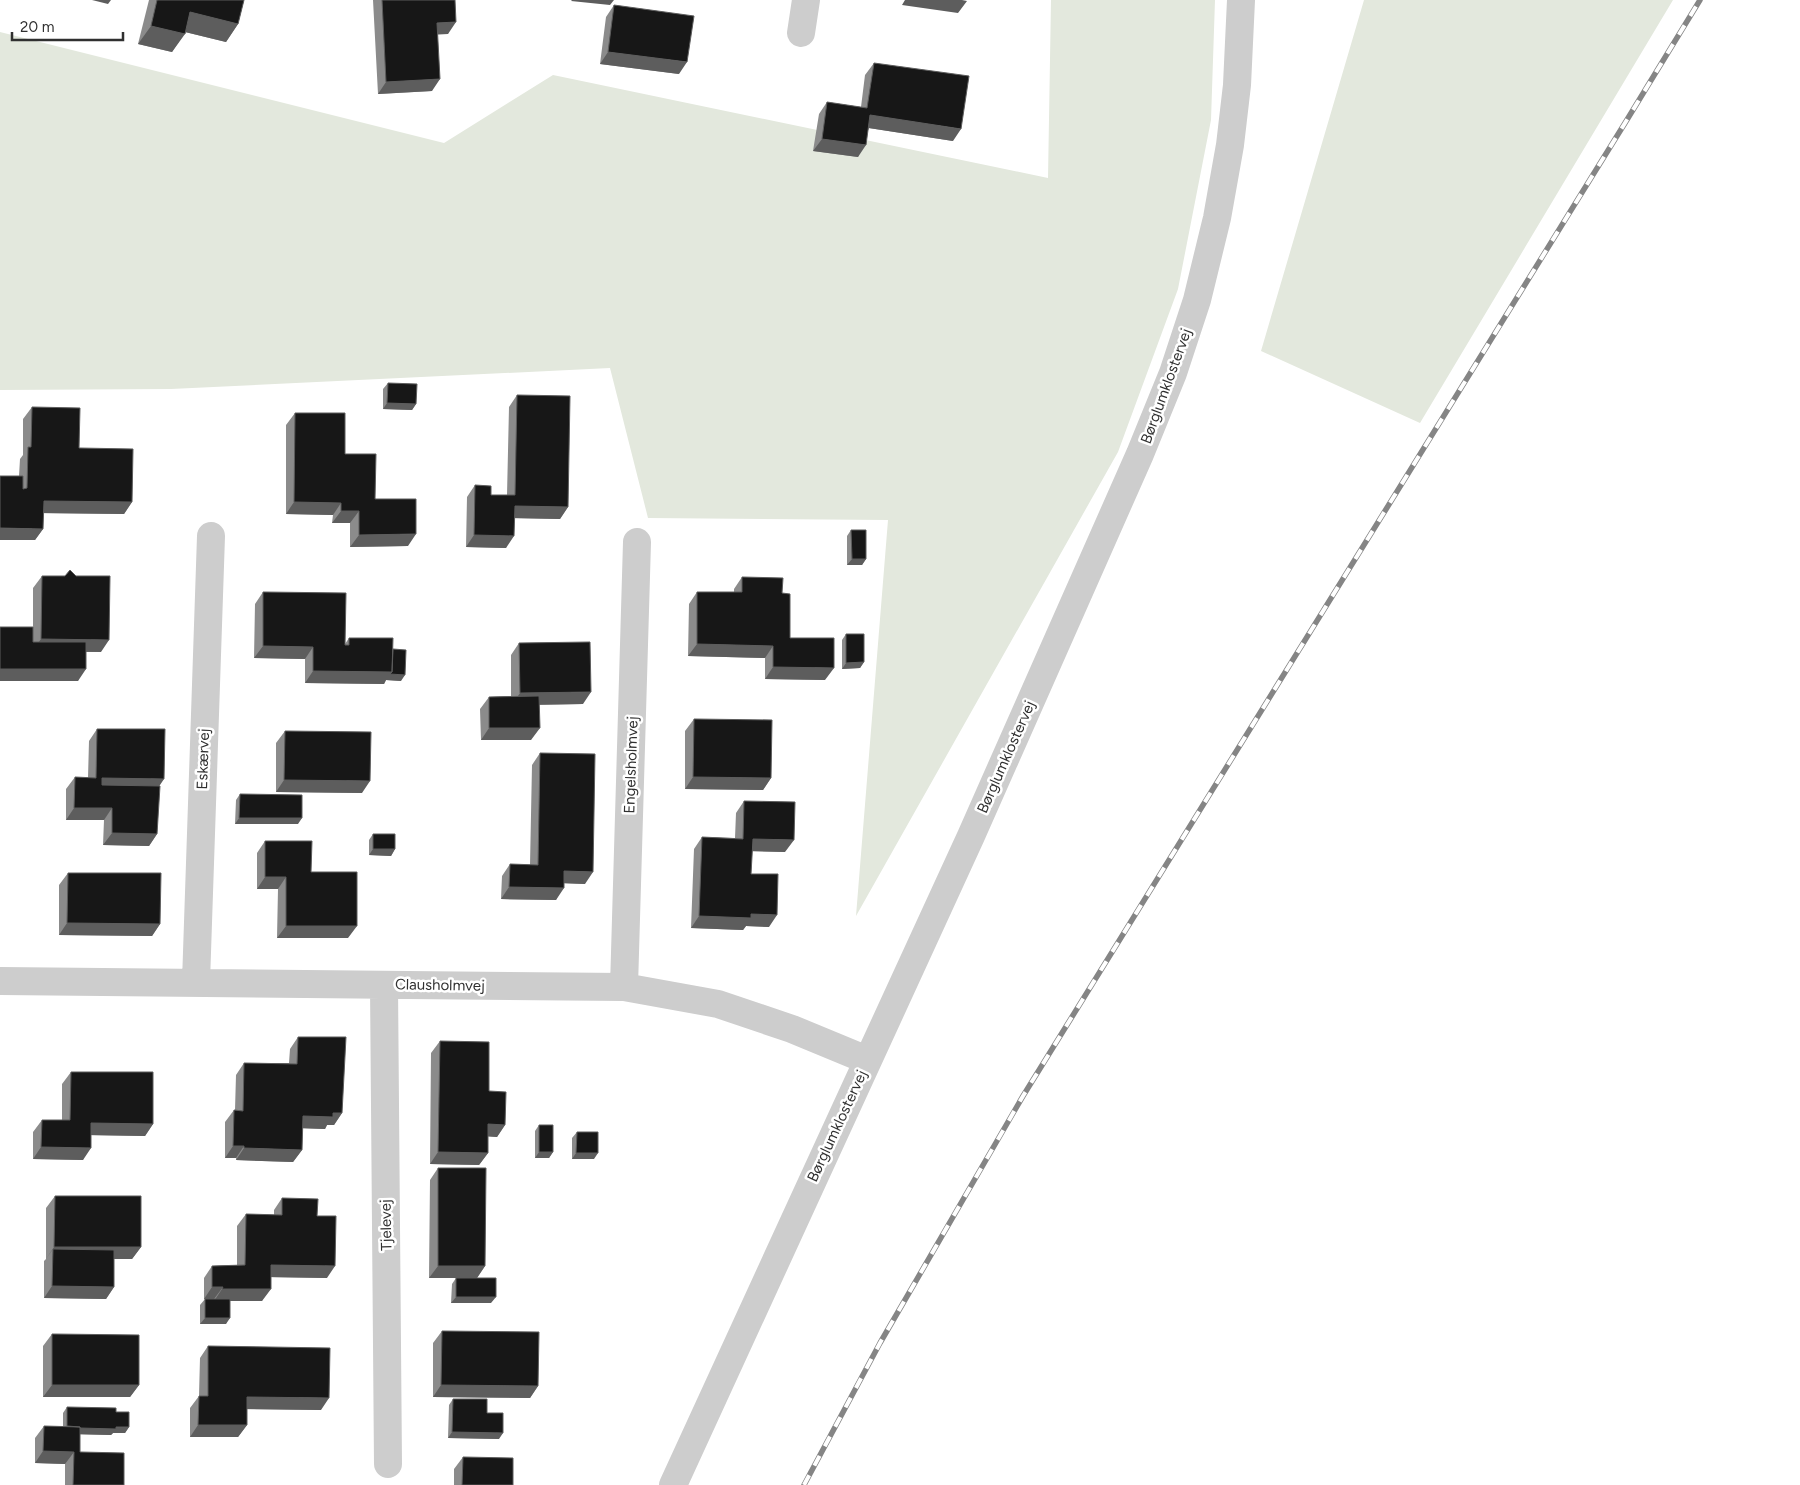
<svg xmlns="http://www.w3.org/2000/svg" width="1800" height="1485" font-family="Figtree,sans-serif">
	<style>
		.green { fill: #e3e8dd }
		.lines { fill: none; stroke-linecap: round; stroke-linejoin: round }
		.minor { stroke: #cdcdcd; stroke-width: 28 }
		.rail-casing { stroke: #858585; stroke-width: 5.5 }
		.rail { stroke: #fff; stroke-width: 4; stroke-dasharray: 11; stroke-linecap: butt }
		.wall { fill: #8b8b8b }
		.shaded-wall { fill: #5d5d5d }
		.building { fill: #171717; stroke: #5d5d5d }
		.labels { text-anchor: middle; stroke-width: 5; stroke-linejoin: round; paint-order: stroke }
		.street-label { font-size: 15px; fill: #303030; stroke: #fff }
	</style>
	<rect width="100%" height="100%" fill="#fff"/>
	<path class="green" d="M1051,0H1215L1211,120L1178,289L1118,452L856,916L888,520L648,518L610,368L171,389L0,390V32L444,143L553,75L1048,178Z
		M1364,0H1673L1420,423L1261,351Z"/>
	<g class="lines">
		<path class="minor" d="M801,33L806,0
			M0,981L624,987L718,1004L792,1029L867,1060
			M196,982L211,536
			M384,985L388,1464
			M624,987L637,542
			M673,1485L971,836L1140,454L1173,373L1197,300L1217,218L1230,145L1237,85L1241,0"/>
		<g class="rail-casing">
			<path id="rail" d="M804,1485L880,1343L1023,1096L1625,123L1700,0"/>
		</g>
		<use href="#rail" class="rail"/>
	</g>
	<path class="wall" d="M149,0H244L238,24L226,42L185,32L172,52L138,44Z
		M373,0H455L448,34H438L432,91L378,94Z
		M614,5L679,74L600,64L606,17Z
		M874,63L953,141L869,128L858,157L813,151L819,114L827,102L861,107L865,75Z
		M388,383L416,404L412,410L383,409V389Z
		M517,395L568,507L560,519L515,518L506,548L466,547L467,497L475,485L491,495H507L509,407Z
		M32,407L79,448L132,502L124,514L43,513V529L35,540L19,476L20,459L23,455V419Z
		M295,413L345,454L408,546L350,547V523H332L333,515L286,514V425Z
		M851,530L866,559L862,565H847V536Z
		M42,576L101,652H86L78,681H0L33,627V588Z
		M742,577L782,593L790,638L825,680L765,679V658L688,656L689,604L697,592H734V589Z
		M263,592L345,644L349,638L393,649L401,681L386,680L384,684L305,683V659L254,658L255,604Z
		M846,634L864,662L860,668L842,669V640Z
		M519,643L583,704L539,705L531,740H481L480,709L489,697L511,696V655Z
		M694,719L771,778L763,790L685,789V731Z
		M97,729L159,786L157,834L149,846L103,845L104,820H66V789L75,777L88,778L89,741Z
		M285,731L362,793L276,792V743Z
		M540,753L585,884L564,883L556,900L501,899L502,876L510,864L530,865L532,765Z
		M240,794L298,824H235L236,800Z
		M744,801L785,852L752,851L751,874L769,927L746,926L743,930L691,928L694,849L702,837L735,838L736,813Z
		M373,834L395,849L391,856L369,855V840Z
		M265,841L311,872L348,938H277L278,889H257V853Z
		M68,873L160,924L152,936L59,935V885Z
		M298,1037L342,1113L334,1125H327L325,1129L302,1128V1150L293,1162L236,1160V1158H225V1122L234,1110H235L236,1075L244,1063H289L290,1049Z
		M440,1041L489,1091L505,1125L497,1137L488,1136V1153L479,1165L430,1164L431,1053Z
		M71,1072L153,1124L145,1136L91,1135L83,1160L33,1159V1132L42,1120H62V1084Z
		M539,1125L553,1152L549,1158H535V1131Z
		M577,1132L594,1159H572V1138Z
		M438,1168L485,1266L477,1278H429L430,1180Z
		M55,1196L141,1247L132,1259H114V1287L106,1299L44,1298V1261L46,1259V1208Z
		M282,1198L317,1216L327,1278L271,1277L262,1301H230L226,1324H200V1305L205,1299H214H204V1278L212,1266L237,1265V1226L246,1214L274,1215V1210Z
		M456,1278L491,1303H451L452,1284Z
		M442,1331L538,1386L530,1398L433,1397V1343Z
		M52,1334L139,1385L130,1397H43V1346Z
		M208,1346L321,1410L247,1409V1425L238,1437H190V1408L199,1396L200,1358Z
		M453,1399L487,1413L499,1439L448,1438L449,1405Z
		M67,1407L116,1412L129,1427L125,1433H113L111,1435L80,1434V1452L124,1485H65V1464L35,1463V1438L44,1426H63V1413Z
		M463,1457L513,1485H454V1469Z"/>
	<path class="shaded-wall" d="M92,0H111L108,4Z
		M572,0H614L610,5L571,1Z
		M905,0H962L967,1L958,13L902,5Z
		M190,12L238,24L226,42L177,30Z
		M456,22L448,34L429,35L437,23Z
		M151,26L185,34L172,52L138,44Z
		M608,52L687,62L679,74L600,64Z
		M440,79L432,91L378,94L386,82Z
		M870,115L961,129L953,141L862,127Z
		M822,139L866,145L858,157L813,151Z
		M387,403L416,404L412,410L383,409Z
		M44,501L132,502L124,514L35,513Z
		M294,502L341,503L333,515L286,514Z
		M515,506L568,507L560,519L507,518Z
		M341,511H359L350,523H332Z
		M0,528L43,529L35,540H0Z
		M416,534L408,546L350,547L359,535Z
		M474,535L514,536L506,548L466,547Z
		M852,559H866L862,565H847Z
		M41,639L109,640L101,652L32,651Z
		M697,644L773,646L765,658L688,656Z
		M263,646L313,647L305,659L254,658Z
		M864,662L860,668L842,669L846,663Z
		M773,667L834,668L825,680L765,679Z
		M0,669H86L78,681H0Z
		M313,671L392,672L405,675L401,681L386,680L384,684L305,683Z
		M591,692L583,704L512,705L520,693Z
		M489,728H540L531,740H481Z
		M693,777L771,778L763,790L685,789Z
		M102,778L164,779L156,791L94,790Z
		M284,780L370,781L362,793L276,792Z
		M74,808H112L104,820H66Z
		M239,818H302L298,824H235Z
		M112,833L157,834L149,846L103,845Z
		M753,839L794,840L785,852L744,851Z
		M373,849H395L391,856L369,855Z
		M564,871L593,872L585,884L556,883Z
		M265,877H286L278,889H257Z
		M509,887L564,888L556,900L501,899Z
		M751,914L777,915L769,927L746,926L743,930L691,928L699,916Z
		M67,923L160,924L152,936L59,935Z
		M286,926H357L348,938H277Z
		M333,1113H342L334,1125H327L325,1129L294,1128L303,1116Z
		M91,1123L153,1124L145,1136L83,1135Z
		M488,1124L505,1125L497,1137L479,1136Z
		M233,1146H244L236,1158H225Z
		M41,1147L91,1148L83,1160L33,1159Z
		M244,1148L302,1150L293,1162L236,1160Z
		M438,1152L488,1153L479,1165L430,1164Z
		M539,1152H553L549,1158H535Z
		M576,1153H598L594,1159H572Z
		M54,1247H141L132,1259H53V1249L46,1259Z
		M271,1265L335,1266L327,1278L263,1277Z
		M438,1266H485L477,1278H429Z
		M52,1286L114,1287L106,1299L44,1298Z
		M212,1287H223L214,1299H204Z
		M222,1289H271L262,1301H214Z
		M456,1297H496L491,1303H451Z
		M205,1318H230L226,1324H200Z
		M52,1385H139L130,1397H43Z
		M441,1385L538,1386L530,1398L433,1397Z
		M247,1397L329,1398L321,1410L239,1409Z
		M198,1425H247L238,1437H190Z
		M129,1427L125,1433H113L111,1435L63,1434L67,1428Z
		M452,1432L503,1433L499,1439L448,1438Z
		M43,1451L74,1452L65,1464L35,1463Z"/>
	<path class="building" d="M157,0H244L238,24L190,12L185,34L151,26Z
		M382,0H455L456,22L437,23L440,79L386,82Z
		M614,5L694,16L687,62L608,52Z
		M874,63L969,76L961,129L870,115L866,145L822,139L827,102L867,108Z
		M388,383L417,384L416,404L387,403Z
		M517,395L570,396L568,507L515,506L514,536L474,535L475,485L491,486V495H515Z
		M32,407L80,408L79,448L133,449L132,502L44,501L43,529L0,528V476H23V489L27,488L28,447H31Z
		M295,413H345V454H376L375,499H416V534L359,535V511H341V503L294,502Z
		M851,530H866V559H852Z
		M70,570L76,576H110L109,640L41,639L42,576H65Z
		M742,577L783,578L782,593L790,594V638H834V668L773,667V646L697,644V592H742Z
		M263,592L346,593L345,645H349V638H393L392,672L313,671V647L263,646Z
		M0,627H33V642H86V669H0Z
		M846,634H864V662L846,663Z
		M590,642L591,692L520,693L519,643Z
		M393,649L406,650L405,675L390,674L392,672Z
		M539,696L540,728H489V697Z
		M694,719L772,720L771,778L693,777Z
		M97,729H165L164,779L102,778V785L160,786L157,834L112,833V808H74L75,777L96,778Z
		M285,731L371,732L370,781L284,780Z
		M540,753L595,754L593,872L564,871V888L509,887L510,864L538,865Z
		M240,794L302,795V818H239Z
		M744,801L795,802L794,840L753,839L751,874H778L777,915L751,914V918L699,916L702,837L743,839Z
		M373,834H395V849H373Z
		M265,841H312L311,872H357V926H286V877H265Z
		M68,873H161L160,924L67,923Z
		M298,1037H346L342,1113H333V1117L303,1116L302,1150L244,1148V1146H233L234,1110L243,1111L244,1063L297,1064Z
		M440,1041L489,1042V1091L506,1092L505,1125L488,1124V1153L438,1152Z
		M71,1072H153V1124L91,1123V1148L41,1147L42,1120H70Z
		M539,1125H553V1152H539Z
		M577,1132H598V1153H576Z
		M438,1168H486L485,1266H438Z
		M55,1196H141V1247H54Z
		M282,1198L318,1199L317,1216H336L335,1266L271,1265V1289H222L223,1287H212V1266L245,1265L246,1214L282,1215Z
		M53,1249L114,1250V1287L52,1286Z
		M456,1278H496V1297H456Z
		M205,1299H230V1318H205Z
		M442,1331L539,1332L538,1386L441,1385Z
		M52,1334L139,1335V1385H52Z
		M208,1346L330,1348L329,1398L247,1397V1425H198L199,1396H208Z
		M453,1399H487V1413H503V1433L452,1432Z
		M67,1407L116,1408V1412H129V1427H116V1429L80,1428V1427L67,1426Z
		M44,1426L80,1427V1452L124,1453V1485H73L74,1452L43,1451Z
		M463,1457L513,1458V1485H462Z"/>
	<g class="labels">
		<g class="street-label">
			<text transform="translate(1166 386) rotate(-70)" y="5">Børglumklostervej</text>
			<text transform="translate(1006 757) rotate(-66)" y="5">Børglumklostervej</text>
			<text transform="translate(203 759) rotate(-88)" y="5">Eskærvej</text>
			<text transform="translate(631 765) rotate(-88)" y="5">Engelsholmvej</text>
			<text transform="translate(440 985) rotate(1)" y="5">Clausholmvej</text>
			<text transform="translate(837 1126) rotate(-65)" y="5">Børglumklostervej</text>
			<text transform="translate(386 1225) rotate(-91)" y="5">Tjelevej</text>
		</g>
	</g>
	<path d="M12 32v8h111v-8" fill="none" stroke="#303030" stroke-width="2.5"/>
	<text x="20" y="32" font-size="15" fill="#303030" stroke="#ffffff" stroke-width="4" paint-order="stroke">20 m</text>
</svg>
